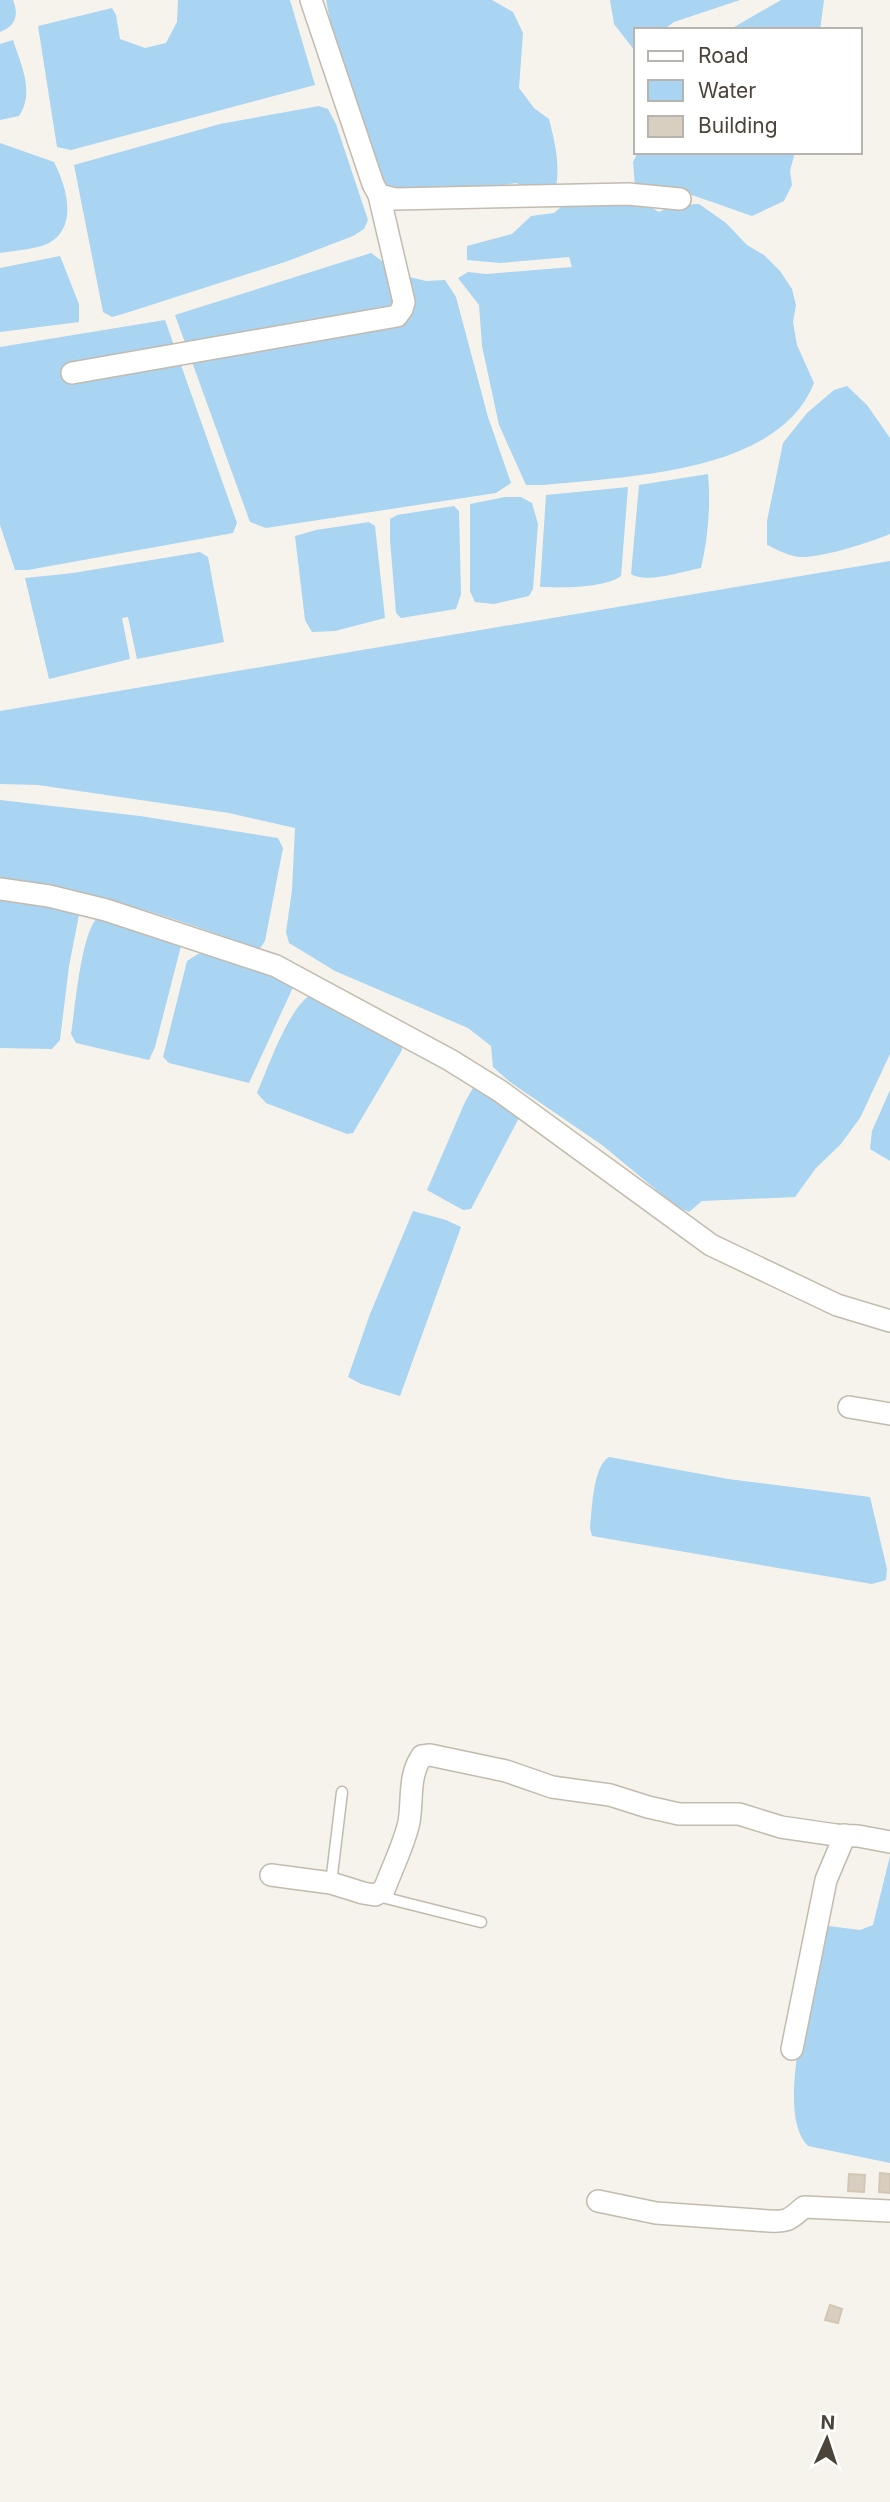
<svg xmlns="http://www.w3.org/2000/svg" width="890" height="2502" font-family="Inter,sans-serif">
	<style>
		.water { fill: #a9d4f2 }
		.building { fill: #d8cfc1; stroke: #d3c7b4; stroke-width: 2 }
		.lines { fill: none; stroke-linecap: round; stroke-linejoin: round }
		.lane-casing { stroke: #c2bbae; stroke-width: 13 }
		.street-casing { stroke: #c2bbae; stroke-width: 24 }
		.lane { stroke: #fff; stroke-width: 10 }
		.street { stroke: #fff; stroke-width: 21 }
	</style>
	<rect width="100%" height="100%" fill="#f6f3ec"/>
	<path class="water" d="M0,0H13C19,15 16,26 0,32Z
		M178,0H290L315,85L71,150L57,147L38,26L112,8L116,15L120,39L145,48L166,43L177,22Z
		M326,0H492L513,12L523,33L519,88L534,108L549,119C555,143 561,167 555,191L543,195L516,183L483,188L386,189C356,131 338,64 326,0Z
		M610,0H740L674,22L663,30H636L635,51L614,24Z
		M781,0H824L820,30H729Z
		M13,40C21,65 35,92 19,116L0,120V44Z
		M319,106L328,109L336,124L368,220L364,229L353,236L288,261L126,313L112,317L103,312L74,165L220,124Z
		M0,143L54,162C66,186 79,226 49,243C38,249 13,251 0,253Z
		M638,152H795L790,171L792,185L784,201L752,216L689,194L635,186L633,162Z
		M636,199L659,212L674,205L699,204L726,223L747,245L764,255L780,271L792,289L796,305L793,322L797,345L814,383C778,474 627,476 544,485H526L499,425L482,346L479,305L458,278L468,272L486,274L572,267L569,257L500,263L467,260V246L512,234L531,216L554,213L569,200Z
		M371,253L401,275L426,281L445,280L456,297L488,417L511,483L496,493L266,528L250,522L175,315Z
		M60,256L79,304V322L0,332V268Z
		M165,320L237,523L233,533L28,570H15L0,525V347Z
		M847,386L867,405L890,438V534C868,543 827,556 804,557C792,558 778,550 767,545V521L783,443L807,413L834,390Z
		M708,474C711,504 708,538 701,568C684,571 646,584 631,574L639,485Z
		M628,487L621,576C605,588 561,588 540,587L546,495Z
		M505,497H521L532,503L538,524L533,589L529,596L494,604L475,602L470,591V504Z
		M454,506L459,511L461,594L456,609L401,618L396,613L390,540V519L397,515Z
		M369,522L375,526L385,618L335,631L312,632L305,620L295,536L316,530Z
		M200,552L208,557L224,642L137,659L128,617L122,618L130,659L49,679L25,578L73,573Z
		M890,561V1054L860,1118L840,1145L816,1168L795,1197L702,1201L689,1212L677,1207L602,1145L510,1082L493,1067L491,1046L468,1028L335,971L289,943L286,932L292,890L295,828L229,813L38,785L0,784V711Z
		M0,800L140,816L278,838L283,848L265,941L259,950C175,917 90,890 0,880Z
		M0,893L71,907L79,915L69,966L60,1040L52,1049L0,1048Z
		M98,917L182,942L155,1047L149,1060L76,1043L71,1034C75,1009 81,932 98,917Z
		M215,951L295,983L249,1083L169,1063L163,1057L187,961L198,954Z
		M312,994L401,1041L402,1050L353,1133L347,1134L266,1103L257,1093C268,1068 289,1006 312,994Z
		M474,1086L521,1114L471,1209L463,1210L427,1190L465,1102Z
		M890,1090V1161L870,1149L872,1131Z
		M413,1211L446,1220L461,1227L400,1396L361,1384L348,1377L370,1314Z
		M609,1457L728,1479L870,1497L887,1569L886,1580L872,1584L592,1536L590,1528C592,1510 593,1466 609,1457Z
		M890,1856V2163L808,2146C773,2112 813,1982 823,1938L829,1926L860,1930L873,1925Z"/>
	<path class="building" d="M880,2173L890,2174V2193L879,2192Z
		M849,2174L865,2175L864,2192L848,2191Z
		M830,2305L842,2309L838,2323L825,2320Z"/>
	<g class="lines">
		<g class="lane-casing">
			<path id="lane" d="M331,1883L342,1792
				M378,1896L481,1922"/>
		</g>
		<g class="street-casing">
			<path id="street" d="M311,0L373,184L379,195L395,199L628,194L680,199
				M72,373L397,316L402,309L404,302L379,195
				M0,889L49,896L106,910L276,966L450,1060L500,1091L711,1245L837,1305L890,1321
				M849,1407L890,1414
				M271,1875L331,1883L363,1893L375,1895L384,1890C392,1868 404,1845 409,1822C413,1799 408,1776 422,1756L430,1755L506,1771L552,1787L610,1795L648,1807L679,1814H739L781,1827L836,1835L858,1836L890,1842
				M792,2049L826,1880L845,1835
				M598,2201L656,2213L769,2221C789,2222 790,2219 804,2207L890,2211"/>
		</g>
		<use href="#lane" class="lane"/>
		<use href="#street" class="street"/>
	</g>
	<rect x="634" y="28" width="228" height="126" fill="#ffffff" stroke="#b7b4b0" stroke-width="2"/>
	<rect x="648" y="51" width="35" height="10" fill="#ffffff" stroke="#b7b4b0" stroke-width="2"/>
	<text x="698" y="63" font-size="21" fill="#4b4439">Road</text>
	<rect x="648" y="80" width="35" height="21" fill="#a9d4f2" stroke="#b7b4b0" stroke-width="2"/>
	<text x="698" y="98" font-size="21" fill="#4b4439">Water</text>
	<rect x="648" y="116" width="35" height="21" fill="#d8cfc1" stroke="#b7b4b0" stroke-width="2"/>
	<text x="698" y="133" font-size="21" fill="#4b4439">Building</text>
	<g transform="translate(827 2439) rotate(3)" stroke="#ffffff" stroke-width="5" paint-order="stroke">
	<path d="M0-5L12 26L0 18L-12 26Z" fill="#4b4439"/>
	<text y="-10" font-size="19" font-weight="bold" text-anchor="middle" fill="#4b4439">N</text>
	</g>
</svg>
